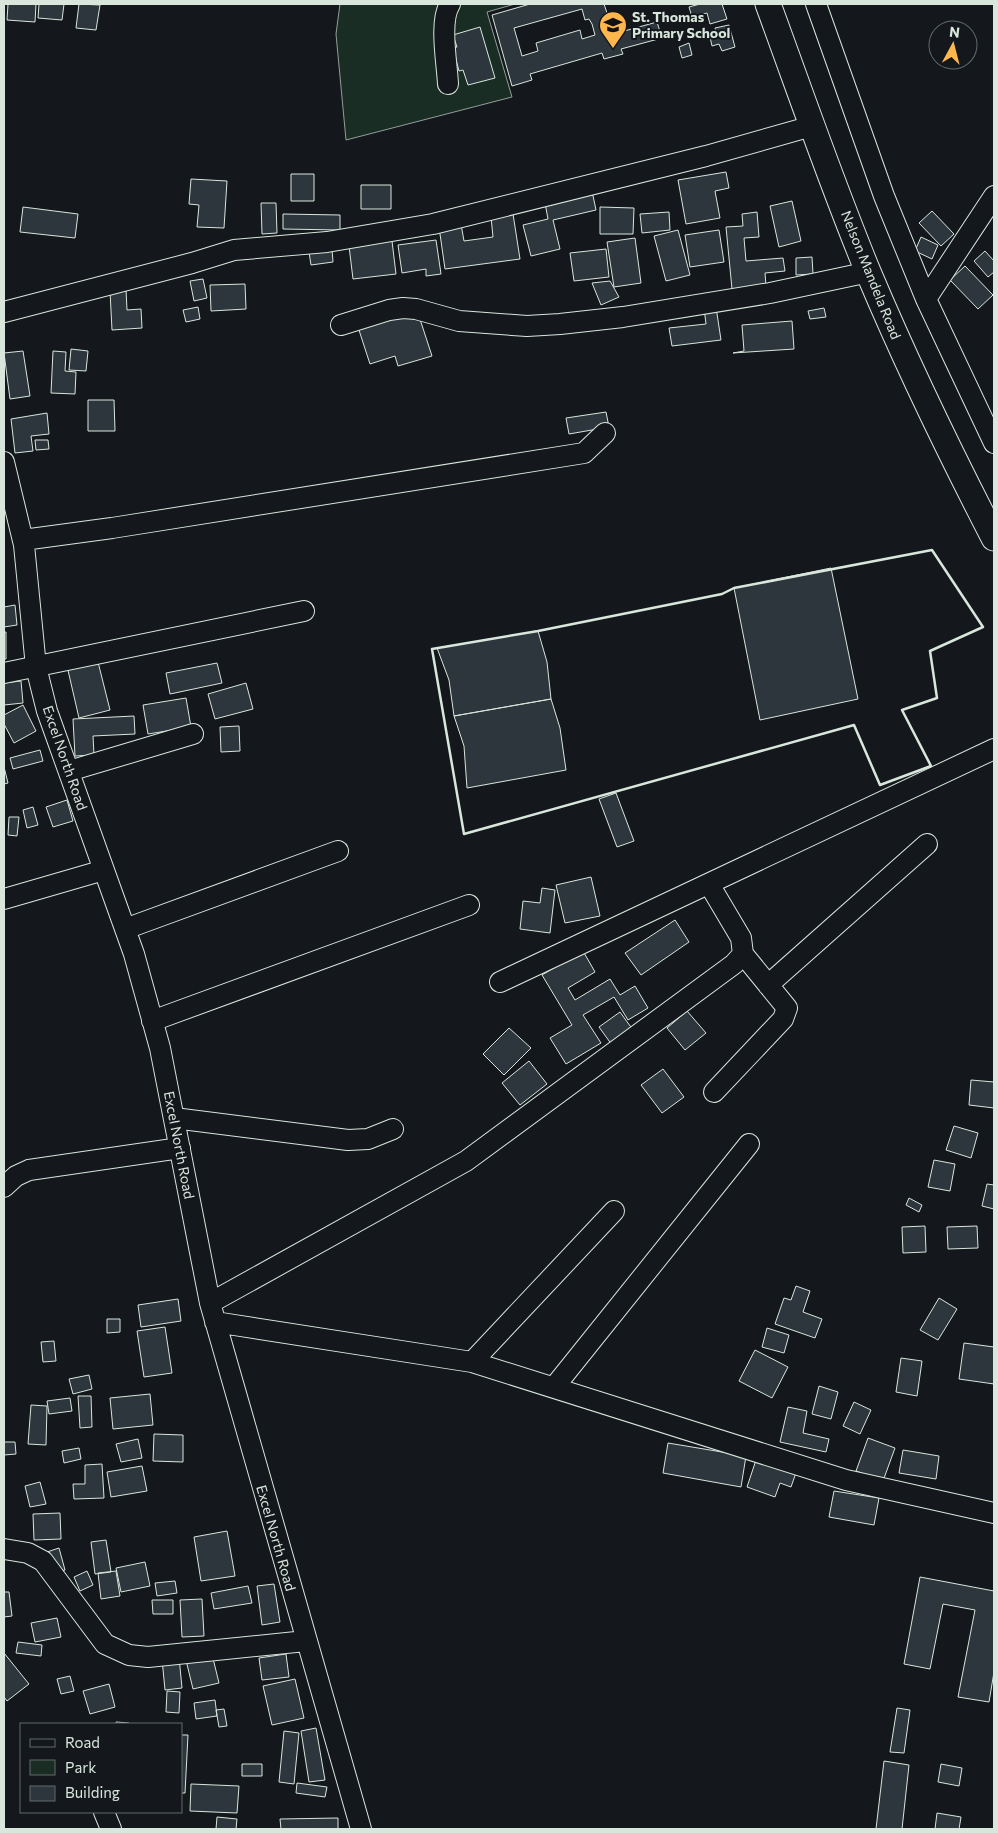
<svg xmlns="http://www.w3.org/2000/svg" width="998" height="1833" font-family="Commissioner,sans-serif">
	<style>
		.green { fill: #1a2d24; stroke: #939e99 }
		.building { fill: #2c363c; stroke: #d8e6dc; fill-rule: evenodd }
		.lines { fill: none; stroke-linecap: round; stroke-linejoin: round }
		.minor-casing { stroke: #d8e6dc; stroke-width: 22 }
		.major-casing { stroke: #d8e6dc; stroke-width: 27 }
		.minor { stroke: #14181c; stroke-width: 20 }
		.major { stroke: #14181c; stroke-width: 25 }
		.wall { stroke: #d8e6dc; stroke-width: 2.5 }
		.labels { text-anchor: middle; stroke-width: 4; stroke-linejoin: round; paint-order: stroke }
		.poi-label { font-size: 14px; font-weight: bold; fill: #d8e6dc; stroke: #14181c; text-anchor: start }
		.street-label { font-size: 14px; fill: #d8e6dc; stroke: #14181c }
	</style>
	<rect width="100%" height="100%" fill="#14181c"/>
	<path class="green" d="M340,4H515L487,12L512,97L346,140L336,34Z"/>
	<path class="building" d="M8,4H36L35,22L7,20Z
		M39,4H64L62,20L38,18Z
		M79,4L100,5L96,30L76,28Z
		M530,4H604L610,22L614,21L617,33L657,22L662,38L621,49L623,54L604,59L602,53L530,74L532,80L512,86L492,15ZM582,9L585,20L589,19L592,24L595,35L582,39L580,30L536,43L538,51L522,56L514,28Z
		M700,4H722L727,19L710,24L707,13L692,17L689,7Z
		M729,25L735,47L722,51L719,44L712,46L710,37L717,35L715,28Z
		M480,27L495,78L468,85L463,70L459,71L453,48L457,47L453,35Z
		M689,43L692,55L682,58L679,47Z
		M726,172L729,188L715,191L720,218L686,224L678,180Z
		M291,174H314V201H291Z
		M191,179L227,181L224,228L197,227L199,205L189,204Z
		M361,185H391V209H361Z
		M592,191L596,210L553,220L560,249L531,256L523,225L548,219L545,203Z
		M792,201L801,241L779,247L770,206Z
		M261,203H276L277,233L262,234Z
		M23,207L78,214L75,238L20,232Z
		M600,207L634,208L633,234H600Z
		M932,211L954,234L941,246L919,223Z
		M669,212L670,230L642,233L640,214Z
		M757,212L759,237L744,238L746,261L783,258L785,271L765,273L766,286L732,289L726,227L743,226L742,214Z
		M283,214L340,215V230L283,229Z
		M513,214L520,259L445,269L439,227L461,224L464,241L493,237L491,217Z
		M678,230L690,275L666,281L654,236Z
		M719,230L724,262L690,267L685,235Z
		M921,237L938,245L932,259L915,251Z
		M635,238L641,283L614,287L607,242Z
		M436,240L441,274L426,276V269L402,273L398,245Z
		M392,241L396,274L353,279L349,246Z
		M332,249L333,262L311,265L309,252Z
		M606,249L609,277L574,281L570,253Z
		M985,251L994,261V272L988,277L974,261Z
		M812,257L813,274L796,275V258Z
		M965,266L993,295L978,309L950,280Z
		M203,279L207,298L194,301L190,281Z
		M610,281L619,297L601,305L592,283Z
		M245,284L246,309L211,311L210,285Z
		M126,289L127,310L141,309L142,328L112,330L110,291Z
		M198,307L200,319L186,322L183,310Z
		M716,307L721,340L672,346L669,328L706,324L704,308Z
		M824,308L826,317L810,319L808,311Z
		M417,310L432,356L398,366L395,356L370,364L357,324Z
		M792,321L794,349L733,353L744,351L742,325Z
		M71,349L88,351L86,371L69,370Z
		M23,351L30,396L10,399L4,353Z
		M53,351L66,352L65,371L76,372L75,394L51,393Z
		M88,400H114L115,431H88Z
		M606,412L609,427L569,434L566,418Z
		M47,413L49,434L31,436L33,451L15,453L11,419Z
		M35,440H48L49,449L36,450Z
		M831,568L858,699L760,720L734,588Z
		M15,605L17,625L4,627V607Z
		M538,631L547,662L551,699L454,716L449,680L437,648Z
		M4,632H6V659H4Z
		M97,658L110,710L79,718L67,666Z
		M217,663L222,683L170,694L166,673Z
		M21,681L23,703L4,705V683Z
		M246,683L253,709L215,719L208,694Z
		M186,698L191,727L148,734L143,705Z
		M551,699L560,728L566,770L467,788L464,746L454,716Z
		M23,705L36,731L14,743L4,724V715Z
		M134,716L135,734L93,736L94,755L75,756L73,719Z
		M239,726L240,751L221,752L220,727Z
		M40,750L43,761L13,769L10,758Z
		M4,767L8,783L4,784Z
		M616,793L634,841L617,847L599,799Z
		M67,800L73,821L53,827L46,807Z
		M33,807L38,825L27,828L23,810Z
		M9,817H19L17,836L8,835Z
		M591,877L600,916L565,923L556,885Z
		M542,888L555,890L550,933L520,929L523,901L540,903Z
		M675,920L689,942L641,975L625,953Z
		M583,951L595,972L568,988L575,1000L610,979L620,995L635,986L648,1008L628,1020L614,997L583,1015L601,1043L566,1064L550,1038L572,1025L542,975Z
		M687,1011L706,1033L685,1050L667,1028Z
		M620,1012L633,1030L612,1045L599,1027Z
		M509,1028L531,1048L504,1075L483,1054Z
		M529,1061L547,1084L520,1105L502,1083Z
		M663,1069L684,1097L662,1113L641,1085Z
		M971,1080L994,1082V1108L969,1105Z
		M954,1126L978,1133L971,1158L946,1150Z
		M934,1160L955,1164L950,1191L928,1187Z
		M987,1184L994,1185V1209L982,1206Z
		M909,1198L922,1205L919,1212L906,1205Z
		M925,1226L926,1252L903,1253L902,1227Z
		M977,1226L978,1248L948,1249L947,1227Z
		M796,1286L810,1291L803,1312L822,1319L815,1338L775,1324L784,1298L791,1300Z
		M939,1298L957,1309L938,1340L920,1330Z
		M178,1299L181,1321L141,1327L138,1305Z
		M107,1319H120V1332L107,1333Z
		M165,1327L172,1373L144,1377L137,1331Z
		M767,1328L789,1335L784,1353L762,1347Z
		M54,1341L56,1361L43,1362L41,1342Z
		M964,1343L994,1347V1384L959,1379Z
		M755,1350L788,1367L772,1398L739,1381Z
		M901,1358L922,1361L917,1396L896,1392Z
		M89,1375L92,1389L73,1394L69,1379Z
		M819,1386L838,1392L831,1419L812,1414Z
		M150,1394L153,1425L113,1429L110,1398Z
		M78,1396H91L92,1427L80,1428Z
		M70,1398L72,1411L49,1414L47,1401Z
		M854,1402L871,1410L860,1434L843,1426Z
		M31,1405L47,1406L46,1445L28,1444Z
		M788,1407L807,1411L803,1433L829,1439L826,1452L780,1442Z
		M154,1434L183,1435V1462L153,1461Z
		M868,1438L895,1448L883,1481L856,1471Z
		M138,1439L142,1458L121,1462L116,1444Z
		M4,1442H15L16,1454L4,1455Z
		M668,1443L746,1456L741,1487L663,1473Z
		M79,1448L81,1459L64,1463L62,1451Z
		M903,1450L939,1456L936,1479L899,1473Z
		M758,1454L798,1467L791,1487L780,1483L775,1497L747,1487Z
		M102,1464L104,1498L74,1499L73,1484H85V1465Z
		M142,1466L147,1491L111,1497L107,1472Z
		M40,1482L46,1504L30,1507L25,1486Z
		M834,1491L879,1498L874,1525L829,1517Z
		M60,1513L61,1539L34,1540L33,1514Z
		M227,1531L235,1576L201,1581L194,1537Z
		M106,1540L111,1572L95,1574L91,1542Z
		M59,1548L65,1570L54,1574L47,1552Z
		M145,1562L150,1586L121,1592L116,1568Z
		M87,1571L93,1585L80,1591L74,1577Z
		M116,1571L120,1596L101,1599L98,1573Z
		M920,1577L994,1591V1672L989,1702L958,1697L975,1610L943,1604L930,1669L904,1664Z
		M175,1581L177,1593L157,1596L155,1583Z
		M274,1584L280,1622L262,1625L257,1586Z
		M248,1586L252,1603L214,1609L211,1593Z
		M4,1592H9L12,1616L4,1617Z
		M202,1599L204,1636L182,1637L180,1600Z
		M152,1600H173V1614H153Z
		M57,1618L61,1637L35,1642L31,1623Z
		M18,1642L42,1645L41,1656L16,1653Z
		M211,1650L219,1683L193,1689L185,1656Z
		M4,1653L29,1684L7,1701L4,1697Z
		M286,1654L289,1677L262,1680L259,1658Z
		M179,1657L182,1688L165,1690L162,1659Z
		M70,1676L74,1691L61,1694L57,1679Z
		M295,1679L304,1718L272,1725L263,1686Z
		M109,1684L115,1707L90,1714L83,1691Z
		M167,1691L180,1692L179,1713L166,1712Z
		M215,1700L217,1716L196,1719L194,1703Z
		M897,1708L910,1710L904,1753L890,1752Z
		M224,1709L227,1726L219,1727L216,1710Z
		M116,1722L129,1723V1724H116Z
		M316,1728L325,1780L309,1782L301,1731Z
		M284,1731L299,1733L294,1784L279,1782Z
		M181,1735H188L185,1793H181Z
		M884,1761L909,1765L902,1829H876Z
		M242,1764H262V1776H242Z
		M941,1764L962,1768L959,1786L938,1782Z
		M297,1783L327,1787L325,1797L296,1793Z
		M191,1784L239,1786L237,1813L190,1811Z
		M937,1813L961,1817L959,1829H935Z
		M217,1817L237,1819L236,1829H216Z
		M338,1818V1829H281L280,1819Z"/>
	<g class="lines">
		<g class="minor-casing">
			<path id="minor" d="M816,4L884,196L926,299L994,443
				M448,84C447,63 439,21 450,4
				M926,299L994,196
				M4,312L192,263L234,250L327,242L433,224L706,156L812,126
				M341,325L389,310L403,308L416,309L459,321L527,326L560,324L623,317L770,293L869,272
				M4,462L24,545L36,667L47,711L134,954L160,1048L210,1303L361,1829
				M23,540L112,528L584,453L605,433
				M4,673L304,611
				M69,771L193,734
				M4,899L104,870
				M125,929L338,851
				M500,982L994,749
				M768,985L927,844
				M152,1021L469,905
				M714,1092L783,1019L787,1008L743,954
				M174,1118L348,1140L368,1139L393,1129
				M4,1187L16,1176L29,1170L180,1148
				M210,1303L466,1161L734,964L743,954L741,938L709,884
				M215,1322L472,1362L846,1480L994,1513
				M472,1362L614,1211
				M555,1386L749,1144
				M4,1549L28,1553L43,1561L105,1644L129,1655L148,1657L306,1641
				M104,1812L111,1829"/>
		</g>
		<g class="major-casing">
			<path id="major" d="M768,4C801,94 832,185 869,274C907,364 949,451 994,538"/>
		</g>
		<use href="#minor" class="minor"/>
		<use href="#major" class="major"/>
		<path class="wall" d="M932,550L983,627L930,651L937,698L902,710L931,766L880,785L854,725L464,834L432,649L538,631L722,594L734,588Z"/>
	</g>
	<defs>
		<g id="school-pin" transform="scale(1.4375)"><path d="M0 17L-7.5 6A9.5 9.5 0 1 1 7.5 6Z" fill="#ffb74d" stroke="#14181c"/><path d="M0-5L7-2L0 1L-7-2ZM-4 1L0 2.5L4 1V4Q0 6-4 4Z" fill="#111"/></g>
	</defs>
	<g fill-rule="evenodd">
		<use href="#school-pin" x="613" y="25"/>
	</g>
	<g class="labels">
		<g class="poi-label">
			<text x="632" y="22">St. Thomas<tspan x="632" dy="16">Primary School</tspan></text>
		</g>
		<g class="street-label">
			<text transform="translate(871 275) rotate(68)" y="5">Nelson Mandela Road</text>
			<text transform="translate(65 758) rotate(71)" y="5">Excel North Road</text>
			<text transform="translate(179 1145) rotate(79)" y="5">Excel North Road</text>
			<text transform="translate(276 1538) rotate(74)" y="5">Excel North Road</text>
		</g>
	</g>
	<rect width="998" height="1833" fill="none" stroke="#d8e6dc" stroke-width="10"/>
	<rect x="20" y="1723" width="162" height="90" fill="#14181c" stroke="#626a69"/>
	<rect x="30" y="1739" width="25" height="8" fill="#14181c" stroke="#626a69"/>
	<text x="65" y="1748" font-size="15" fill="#d8e6dc">Road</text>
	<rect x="30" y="1760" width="25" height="15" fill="#1a2d24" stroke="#626a69"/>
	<text x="65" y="1773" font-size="15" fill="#d8e6dc">Park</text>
	<rect x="30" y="1786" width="25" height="15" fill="#2c363c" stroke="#626a69"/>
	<text x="65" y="1798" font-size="15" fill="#d8e6dc">Building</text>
	<g transform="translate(953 45) rotate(7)"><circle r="24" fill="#14181c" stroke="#626a69"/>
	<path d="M0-4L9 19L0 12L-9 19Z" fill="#ffb74d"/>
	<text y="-8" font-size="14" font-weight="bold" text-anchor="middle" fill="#d8e6dc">N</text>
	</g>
</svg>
